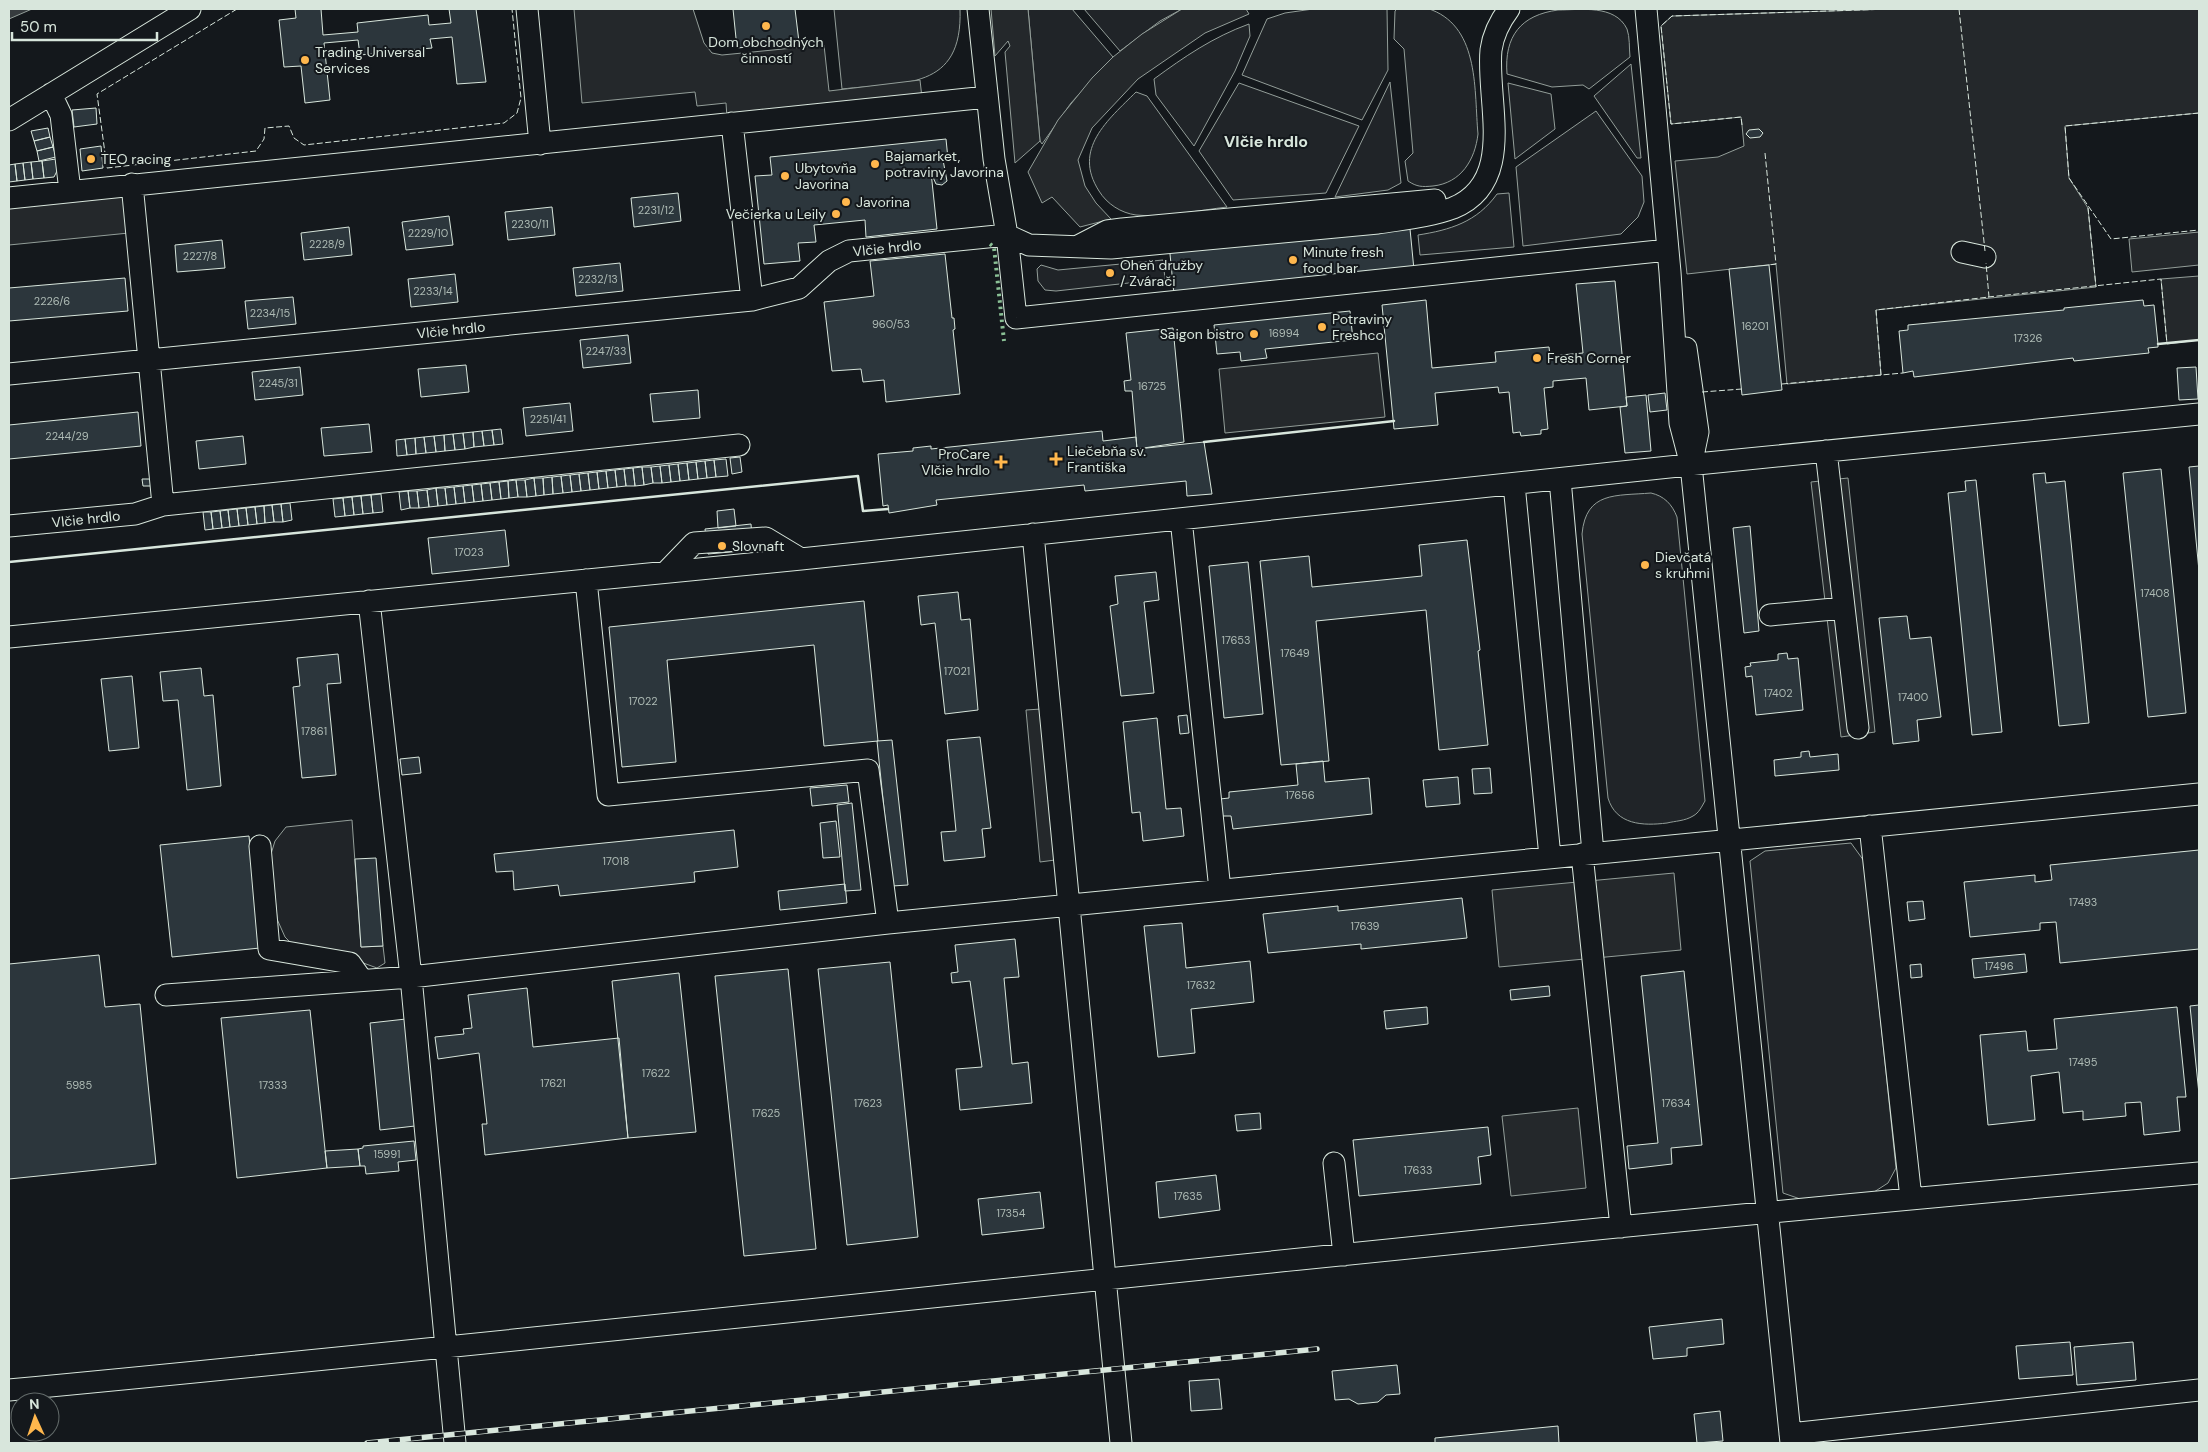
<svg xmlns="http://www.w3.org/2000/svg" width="2208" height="1452" font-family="'DM Sans',sans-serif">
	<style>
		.green { fill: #202428; stroke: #939e99 }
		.parking { fill: #24282b; stroke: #939e99 }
		.water { fill: #363b3e; stroke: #939e99 }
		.building { fill: #2c363c; stroke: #d8e6dc }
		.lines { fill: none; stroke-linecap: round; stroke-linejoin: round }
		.minor-casing { stroke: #d8e6dc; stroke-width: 23 }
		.minor { stroke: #14181c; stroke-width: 21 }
		.rail-casing { stroke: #d8e6dc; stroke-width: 5.5 }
		.rail { stroke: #14181c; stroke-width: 4; stroke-dasharray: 11; stroke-linecap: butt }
		.hedge { stroke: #8ac095; stroke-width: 4; stroke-dasharray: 2.5 4; stroke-linecap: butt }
		.fence { stroke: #d8e6dc; stroke-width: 1; stroke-dasharray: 6 2.5; stroke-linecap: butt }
		.wall { stroke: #d8e6dc; stroke-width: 2.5 }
		.poi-dot { fill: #ffb74d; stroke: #14181c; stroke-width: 2 }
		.labels { text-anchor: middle; stroke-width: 4; stroke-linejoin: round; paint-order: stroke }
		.number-label { font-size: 11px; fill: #adbab4 }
		.poi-label { font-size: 14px; fill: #d8e6dc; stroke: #14181c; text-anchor: start }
		.street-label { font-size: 14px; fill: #d8e6dc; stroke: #14181c }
		.quarter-label { font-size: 16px; font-weight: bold; fill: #d8e6dc; stroke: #14181c }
	</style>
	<rect width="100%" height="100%" fill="#14181c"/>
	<path class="green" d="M834,9H960C963,91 904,82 842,89Z
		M1028,9H1072L1113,57L1071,103L1042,144L1040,141Z
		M1084,9H1182L1160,21L1120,51Z
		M1313,9H1387L1388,70L1362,120L1242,75L1267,19L1285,13Z
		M1397,9C1407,9 1423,6 1432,10C1480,29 1474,92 1478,134C1475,160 1461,183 1433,186C1422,187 1417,187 1408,181L1405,161L1413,153L1404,49L1394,39L1395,11Z
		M1558,10C1580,10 1615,4 1627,29C1630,37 1629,48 1630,57L1589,89L1583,85L1552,87L1507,74C1504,36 1521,15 1558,10Z
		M1249,24L1250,36L1235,71L1194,146L1156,95L1154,79C1184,57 1213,37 1249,24Z
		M1631,64L1641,158H1637L1594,96Z
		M1390,82L1401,183L1388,190L1335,197Z
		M1239,83L1359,126L1326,193L1233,200L1199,151Z
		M1508,83L1551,94L1555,129L1515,159Z
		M1136,92L1147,96L1227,207C1201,210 1161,218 1136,215C1121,213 1107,204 1099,191C1072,149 1108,120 1136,92Z
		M1596,111L1642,176L1644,202L1638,217L1621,234L1523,246L1516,167Z
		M1509,193L1514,247L1420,255L1418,235C1450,230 1477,222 1497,194Z
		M1163,260L1165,279L1056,291L1045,290L1038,281L1037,269L1041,265L1058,270Z
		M1651,493C1664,496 1672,504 1677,517L1705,801C1702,806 1699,813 1693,816C1685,821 1675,821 1667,823C1643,826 1616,825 1608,798L1582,534C1586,491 1616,496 1651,493Z
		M352,820L361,947L383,946L385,963L377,968L355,960L294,946L285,937L277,919L271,854L275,841L286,827Z
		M1851,843L1864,861L1896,1168L1888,1183L1874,1192L1806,1201L1783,1193L1750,861L1765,851Z"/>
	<path class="parking" d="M574,9H693L704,43L712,53L722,55L824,45L829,91L920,80L922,98L727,118L726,103L697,106L695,92L582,103Z
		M991,9H1028L1040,141L1015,163L1005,52L1010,46L1008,41L995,56Z
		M1182,9H1246L1249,14L1205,33L1138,79L1092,128L1078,160L1085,186L1096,203L1111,219L1080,227L1052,197L1042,203L1028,172L1058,120L1092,78L1113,57L1142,34Z
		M1891,9H2199V113L2065,126L2069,178L2088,208L2096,287L1876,310L1881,375L1787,384L1776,264L1687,274L1675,161L1718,157L1744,146L1742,125L1741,117L1671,124L1661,26L1672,16Z
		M124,195L129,233L9,245V207Z
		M2199,232V265L2132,272L2129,239Z
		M2199,276V340L2167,344L2161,279Z
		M1378,353L1385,417L1225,433L1219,369Z
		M1848,478L1875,732L1841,737L1811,482Z
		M1041,709L1055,860L1040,862L1026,710Z
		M1674,873L1681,950L1499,967L1492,890Z
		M1578,1108L1586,1188L1511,1196L1502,1116Z"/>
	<path class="water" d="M9,9H32L9,19Z"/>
	<path class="building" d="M295,9H321L323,35L358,32L357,23L428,15L429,25L451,23L449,9H476L486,82L457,84L452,37L430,39L432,48L360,55L358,40L324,43L330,100L305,103L301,66L284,67L279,20L296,18Z
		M733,9H795L799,42L737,48Z
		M96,108L97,124L74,127L72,110Z
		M48,128L50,137L34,141L31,131Z
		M1759,129L1763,133L1760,137L1750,138L1746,134L1749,130Z
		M50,137L53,147L37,151L34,141Z
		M946,139L948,159L943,160L947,181L942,185L936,184L932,175L934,171L931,172L937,229L866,237L865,220L814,225L816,242L798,243L800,261L764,264L755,176L772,175L770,157Z
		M101,146L103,168L82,171L80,149Z
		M53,147L56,157L39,161L37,151Z
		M56,159L57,171L54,177L44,178L42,161Z
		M42,161L44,178L33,179L31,162Z
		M31,162L33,179L25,180L23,163Z
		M23,163L25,180L17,181L15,164Z
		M15,164L17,181L9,182V165Z
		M678,193L681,221L634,227L631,198Z
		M1407,198L1414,270L1174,295L1167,223Z
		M552,207L555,235L508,240L505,212Z
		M449,216L453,245L406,250L402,222Z
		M349,227L352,255L304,260L301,233Z
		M222,240L225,268L177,272L175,245Z
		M945,254L952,318H954L955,329L953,330L960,394L886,402L884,380L863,382L861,369L832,371L824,302L874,296L870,261Z
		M620,263L623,291L576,296L573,268Z
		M1769,265L1782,390L1742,395L1729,269Z
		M455,274L458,302L411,307L408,279Z
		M125,278L128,311L9,321V288Z
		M1615,281L1627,406L1589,410L1586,378L1553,381V387L1544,388L1548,429L1541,430V434L1521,436L1520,432L1513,433L1509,392L1499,393L1498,387L1435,393L1438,425L1394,429L1382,305L1426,300L1432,368L1496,362L1495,352L1549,347L1550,356L1583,353L1576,284Z
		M293,297L296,324L248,329L245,301Z
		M2143,300L2144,306L2154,305L2158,344V347L2148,348L2149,353L2074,361L2073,358L1914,377L1913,371L1903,373L1899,331L1908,330V325L2064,310V308Z
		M1350,311L1353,340L1265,349L1267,358L1241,361L1240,352L1217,354L1214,325Z
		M1173,328L1184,442L1137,449L1132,391H1125L1124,381L1131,380L1126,333Z
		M628,335L631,363L583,368L580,340Z
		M466,365L469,392L421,397L418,369Z
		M300,367L303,395L255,400L252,372Z
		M2196,367L2198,399L2179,400L2177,368Z
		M698,390L700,418L653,422L650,394Z
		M1665,393L1667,410L1650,412L1648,395Z
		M1646,395L1651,451L1625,453L1620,407L1627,406L1626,397Z
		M570,403L573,431L526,436L523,408Z
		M138,412L141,446L9,459V425Z
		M369,424L372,452L324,456L321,428Z
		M501,429L503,444L494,445L492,430Z
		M492,430L494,445L484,446L482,431Z
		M482,431L484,446L474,447L473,432Z
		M1102,431L1103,441L1136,437L1137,449L1204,442L1212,494L1187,496L1186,481L1085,491L1084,485L936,500L937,505L889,513L888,505L883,506L878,454L913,451V448L931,446V449Z
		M473,432L474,447L465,449L463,433Z
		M463,433L465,449L455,450L453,434Z
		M453,434L455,450L445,451L444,435Z
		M444,435L445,451L436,452L434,436Z
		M243,436L246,464L199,469L196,441Z
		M434,436L436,452L426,453L424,437Z
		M424,437L426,453L416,454L415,438Z
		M415,438L416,454L407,455L405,439Z
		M405,439L407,455L397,456L396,440Z
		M740,457L742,472L732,474L730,458Z
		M726,459L728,476L716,477L714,460Z
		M714,460L716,477L707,478L705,461Z
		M705,461L707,478L698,479L696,462Z
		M696,462L698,479L689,480L687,463Z
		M687,463L689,480L680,481L678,464Z
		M678,464L680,481L671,482L669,465Z
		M669,465L671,482L662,483L660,466Z
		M660,466L662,483H653L651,467Z
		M2199,466V571L2189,467Z
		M642,467L644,485L635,486L633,468Z
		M642,467H651L653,483L644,485Z
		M633,468L635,486H626L624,469Z
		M624,469L626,486L617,487L615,470Z
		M2161,469L2186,713L2148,717L2123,473Z
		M615,470L617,487L608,488L606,471Z
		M606,471L608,488L599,489L597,472Z
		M597,472L599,489L590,490L588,473Z
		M588,473L590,490L581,491L579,474Z
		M2045,473L2046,483L2065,481L2089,723L2059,726L2033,474Z
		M579,474L581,491L572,492L570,475Z
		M570,475L572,492L563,493L561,476Z
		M561,476L563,493L553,494L552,477Z
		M552,477L553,494L544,495L543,478Z
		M534,478L536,496L527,497L525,480Z
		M534,478H543L544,495L536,496Z
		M142,479H151V486H143Z
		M516,480L518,497L509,498L508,481Z
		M516,480H525L527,497H518Z
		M1976,480L2002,732L1972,735L1948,493L1966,491L1965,481Z
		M508,481L509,498L501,499L499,482Z
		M499,482L501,499L492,500L490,483Z
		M490,483L492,500L483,501L481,484Z
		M481,484L483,501L474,502L472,485Z
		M472,485L474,502L465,503L463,486Z
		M463,486L465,503L456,504L454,487Z
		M454,487L456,504L447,505L445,488Z
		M436,488H445L447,505L438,506Z
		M436,488L438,506L429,507L427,490Z
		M427,490L429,507L419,508L417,491Z
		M408,491H417L419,508H410Z
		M408,491L410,508L401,510L399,492Z
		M381,494L383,512L373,513L371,495Z
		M371,495L373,513L363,514L361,496Z
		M361,496L363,514L354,515L352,497Z
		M352,497L354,515L345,516L343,498Z
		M343,498L345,516L335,517L333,499Z
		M290,503L292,520L283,522L281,504Z
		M281,504L283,522H274L272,505Z
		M272,505L274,522L265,523L264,506Z
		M264,506L265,523L257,524L255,507Z
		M255,507L257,524L248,525L246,508Z
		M246,508L248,525L239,526L237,509Z
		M237,509L239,526L230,527L228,510Z
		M734,509L736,526L718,528L717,511Z
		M228,510L230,527L222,528L220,511Z
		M220,511L222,528L213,529L211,512Z
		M203,512H211L213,529L205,530Z
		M751,524L753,550L708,554L705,529Z
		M1750,526L1759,631L1744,633L1733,528Z
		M505,530L509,566L432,574L428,538Z
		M1467,540L1480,650L1478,651L1488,745L1439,750L1426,610L1316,621L1329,761L1281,765L1260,561L1309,556L1312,587L1422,576L1419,545Z
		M1248,562L1263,714L1224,718L1209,566Z
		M1156,572L1159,600L1144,602L1154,693L1121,696L1110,606L1118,604L1115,576Z
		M958,592L961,620L970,619L978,710L945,714L935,623L921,625L918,596Z
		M864,601L878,741L824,746L814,645L667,660L676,762L622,767L609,627Z
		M1907,616L1910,639L1931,637L1941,717L1917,720L1919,741L1893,744L1879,618Z
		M1787,653L1788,659L1798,658L1803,710L1756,715L1752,676L1746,677L1745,667L1751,666L1750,663L1778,660V654Z
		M338,654L341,683L327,684L336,775L302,778L293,687L300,686L297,658Z
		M201,668L204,696L213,695L221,786L187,790L178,700L163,701L160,672Z
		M132,676L139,748L109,751L101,679Z
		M1187,715L1189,733L1180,734L1178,716Z
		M1157,718L1166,809L1181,808L1184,836L1143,841L1140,812L1132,813L1123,722Z
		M980,737L991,828L982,829L985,857L944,861L941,832L956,831L947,740Z
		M892,740L908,885L892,886L877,741Z
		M1809,751L1810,757L1838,754L1839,770L1775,776L1774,760L1801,757V752Z
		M419,757L421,773L402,775L400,759Z
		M1323,761L1325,782L1369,778L1372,814L1233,829L1231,816H1222L1220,799L1229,798V792L1298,785L1296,764Z
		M1490,768L1492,793L1474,794L1472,769Z
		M1458,777L1460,804L1426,807L1423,780Z
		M847,785L849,802L812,806L810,788Z
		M852,803L861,890L845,891L837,805Z
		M836,821L840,857L823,858L820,823Z
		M734,830L738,867L694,872L695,882L560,896L558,885L514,890L513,871L496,872L494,854Z
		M249,836L260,948L172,957L160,845Z
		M2199,850V949L2060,963L2056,922L2040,923V930L1970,937L1964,882L2035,875V882L2052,880L2050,865Z
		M376,858L383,946L361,947L355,859Z
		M845,884L847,903L780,910L778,891Z
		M1462,898L1467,938L1361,949V944L1268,953L1263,914L1338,906V911Z
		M1923,901L1925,919L1909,921L1907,902Z
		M1182,923L1186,968L1250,961L1254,1002L1191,1009L1195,1053L1158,1057L1144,926Z
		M1015,939L1019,977L1004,978L1012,1064L1028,1062L1032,1103L960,1110L956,1069L982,1067L970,981L952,983L951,973L958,972L955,945Z
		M2025,954L2027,972L1974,978L1972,959Z
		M99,955L105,1007L140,1004L156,1164L9,1179V964Z
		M890,962L918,1237L847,1245L818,969Z
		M1921,964L1922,977L1911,978L1910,965Z
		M788,969L816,1249L744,1256L715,976Z
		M1684,971L1702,1145L1671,1148L1672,1164L1629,1169L1627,1146L1658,1143L1641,976Z
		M679,973L696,1132L628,1138L612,981Z
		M1549,986L1550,996L1511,1000L1510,990Z
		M527,988L533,1047L619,1038L628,1138L485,1155L482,1124H487L479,1053L438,1059L435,1037L464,1034L463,1029L472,1028L468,995Z
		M2199,1005V1094L2190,1006Z
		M1427,1007L1428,1024L1386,1029L1384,1011Z
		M2177,1007L2186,1097H2177L2180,1131L2144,1135L2141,1102L2125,1103L2126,1116L2083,1120V1111L2063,1113L2059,1072L2031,1076L2035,1120L1988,1125L1980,1035L2026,1031L2028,1051L2057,1049L2054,1019Z
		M310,1010L327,1168L237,1178L221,1018Z
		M406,1019L415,1126L380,1130L370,1023Z
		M1260,1113L1261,1129L1237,1131L1235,1115Z
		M1488,1127L1491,1155L1478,1157L1481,1184L1359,1196L1353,1140Z
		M414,1141L416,1160L398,1162L399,1171L366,1174L365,1166H360L358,1149L363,1148V1146Z
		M358,1149L360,1166L327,1168L325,1151Z
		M1216,1175L1220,1210L1159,1218L1156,1182Z
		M1040,1192L1044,1228L982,1235L978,1199Z
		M1722,1319L1724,1344L1687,1348V1356L1653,1359L1649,1327Z
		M2070,1342L2073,1375L2019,1379L2016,1346Z
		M2133,1342L2136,1380L2077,1385L2074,1347Z
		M1397,1365L1400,1394L1386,1395L1378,1402L1358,1404L1349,1399L1335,1400L1332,1371Z
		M1219,1379L1222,1409L1191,1411L1189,1381Z
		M1720,1411L1723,1441L1697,1443L1694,1414Z
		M1558,1426L1559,1443H1435V1438Z"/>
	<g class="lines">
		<g class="minor-casing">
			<path id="minor" d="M527,9L540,144
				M978,9L994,159L1007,235L1016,318L1668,250
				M1646,9L1670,272L1680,423L1691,465L1791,1443
				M51,94L61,115L70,191
				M9,120L190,9
				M732,123L752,300
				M132,184L163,505L739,445
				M9,198L987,97
				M1007,235L1029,245L1111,248L1378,223C1403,219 1429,217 1453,208C1517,182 1486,101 1491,50C1493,35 1500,21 1509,9
				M1078,246L1107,231L1122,229L1435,200
				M1962,252L1985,257
				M1686,348L1698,432L1692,461
				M9,374L752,300L799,288L829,261L849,251L1007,235
				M1826,451L1858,728
				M1560,479L1593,853
				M1514,484L1550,857
				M1181,519L1220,890
				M9,526L135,514L163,505
				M1033,534L1121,1443
				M667,571L694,543L766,538L801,559
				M586,580L608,795L868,770L888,923
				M369,601L411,977L455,1443
				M1770,615L1844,608
				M9,637L801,559L1707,463L2199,414
				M1870,826L1911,1198
				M260,846L269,949L350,963L362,980
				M1582,854L1621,1227
				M166,995L411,977L888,923L2199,794
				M1334,1163L1344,1255
				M9,1390C739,1321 1468,1236 2199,1173
				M1790,1434L2199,1390"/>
		</g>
		<use href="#minor" class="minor"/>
		<g class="rail-casing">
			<path id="rail" d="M367,1443L1317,1349"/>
		</g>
		<use href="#rail" class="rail"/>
		<path class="hedge" d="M990,244L994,247L1004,341"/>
		<path class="fence" d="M237,9L97,94L107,168L256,151L264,139L265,128L289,126L294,138L304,145L504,123L517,113L521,98L512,9
			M1959,9L1985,251
			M2199,113L2065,126L2069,178L2111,239L2199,230
			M1742,125L1741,117L1671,124L1661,26L1672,16L1891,9
			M1765,153L1776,264L1769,265
			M2088,208L2096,287
			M1988,297L2161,279L2167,344
			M1881,375L1876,310L1989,297L1986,263
			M1782,384L1903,373
			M1702,392L1742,389"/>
		<path class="wall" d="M2158,344L2199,340
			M1204,442L1394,421
			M9,562L858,476L863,511L888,509"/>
	</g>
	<g class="poi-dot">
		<circle cx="766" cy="26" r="5"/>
		<circle cx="305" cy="60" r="5"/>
		<circle cx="91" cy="159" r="5"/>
		<circle cx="875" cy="164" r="5"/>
		<circle cx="785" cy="176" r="5"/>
		<circle cx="846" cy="202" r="5"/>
		<circle cx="836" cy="214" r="5"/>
		<circle cx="1293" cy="260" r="5"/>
		<circle cx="1110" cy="273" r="5"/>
		<circle cx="1322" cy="327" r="5"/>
		<circle cx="1254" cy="334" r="5"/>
		<circle cx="1537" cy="358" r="5"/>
		<path d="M1053.5 451.5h5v5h5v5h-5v5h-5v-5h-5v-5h5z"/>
		<path d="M998.5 454.5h5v5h5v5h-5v5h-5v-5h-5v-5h5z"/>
		<circle cx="722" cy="546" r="5"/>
		<circle cx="1645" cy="565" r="5"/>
	</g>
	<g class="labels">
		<g class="number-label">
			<text x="656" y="214">2231/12</text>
			<text x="530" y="228">2230/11</text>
			<text x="428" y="237">2229/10</text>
			<text x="327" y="248">2228/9</text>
			<text x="200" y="260">2227/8</text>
			<text x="598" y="283">2232/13</text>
			<text x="433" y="295">2233/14</text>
			<text x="52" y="305">2226/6</text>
			<text x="270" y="317">2234/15</text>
			<text x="891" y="328">960/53</text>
			<text x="1755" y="330">16201</text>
			<text x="1284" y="337">16994</text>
			<text x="2028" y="342">17326</text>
			<text x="606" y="355">2247/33</text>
			<text x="278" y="387">2245/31</text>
			<text x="1152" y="390">16725</text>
			<text x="548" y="423">2251/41</text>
			<text x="67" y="440">2244/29</text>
			<text x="469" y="556">17023</text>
			<text x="2155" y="597">17408</text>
			<text x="1236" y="644">17653</text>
			<text x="1295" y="657">17649</text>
			<text x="957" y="675">17021</text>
			<text x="1778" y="697">17402</text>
			<text x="1913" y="701">17400</text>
			<text x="643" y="705">17022</text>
			<text x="314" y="735">17861</text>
			<text x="1300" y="799">17656</text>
			<text x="616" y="865">17018</text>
			<text x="2083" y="906">17493</text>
			<text x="1365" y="930">17639</text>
			<text x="1999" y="970">17496</text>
			<text x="1201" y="989">17632</text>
			<text x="2083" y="1066">17495</text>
			<text x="656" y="1077">17622</text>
			<text x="553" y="1087">17621</text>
			<text x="79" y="1089">5985</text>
			<text x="273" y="1089">17333</text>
			<text x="868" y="1107">17623</text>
			<text x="1676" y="1107">17634</text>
			<text x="766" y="1117">17625</text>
			<text x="387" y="1158">15991</text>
			<text x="1418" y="1174">17633</text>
			<text x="1188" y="1200">17635</text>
			<text x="1011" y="1217">17354</text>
		</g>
		<g class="poi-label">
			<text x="766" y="47" text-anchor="middle">Dom obchodných<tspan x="766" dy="16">činností</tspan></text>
			<text x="315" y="57">Trading Universal<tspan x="315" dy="16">Services</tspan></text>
			<text x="885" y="161">Bajamarket,<tspan x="885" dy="16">potraviny Javorina</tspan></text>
			<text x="101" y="164">TEO racing</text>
			<text x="795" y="173">Ubytovňa<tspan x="795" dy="16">Javorina</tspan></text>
			<text x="856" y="207">Javorina</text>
			<text x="826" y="219" text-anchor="end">Večierka u Leily</text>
			<text x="1303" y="257">Minute fresh<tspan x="1303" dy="16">food bar</tspan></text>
			<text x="1120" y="270">Oheň družby<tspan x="1120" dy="16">/ Zvárači</tspan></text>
			<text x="1332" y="324">Potraviny<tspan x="1332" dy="16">Freshco</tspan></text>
			<text x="1244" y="339" text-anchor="end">Saigon bistro</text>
			<text x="1547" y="363">Fresh Corner</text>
			<text x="1067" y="456">Liečebňa sv.<tspan x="1067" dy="16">Františka</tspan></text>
			<text x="990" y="459" text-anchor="end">ProCare<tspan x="990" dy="16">Vlčie hrdlo</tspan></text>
			<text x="732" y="551">Slovnaft</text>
			<text x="1655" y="562">Dievčatá<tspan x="1655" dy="16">s kruhmi</tspan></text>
		</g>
		<g class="street-label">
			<text transform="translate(887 248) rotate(-6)" y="5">Vlčie hrdlo</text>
			<text transform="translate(451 330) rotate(-6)" y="5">Vlčie hrdlo</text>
			<text transform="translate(86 519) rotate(-6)" y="5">Vlčie hrdlo</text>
		</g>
		<g class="quarter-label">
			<text x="1266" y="147">Vlčie hrdlo</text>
		</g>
	</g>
	<rect width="2208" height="1452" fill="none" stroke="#d8e6dc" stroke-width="20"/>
	<g transform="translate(35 1417) rotate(357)"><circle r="24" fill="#14181c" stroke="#626a69"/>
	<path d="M0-4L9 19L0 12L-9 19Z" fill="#ffb74d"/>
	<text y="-8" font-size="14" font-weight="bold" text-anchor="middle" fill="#d8e6dc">N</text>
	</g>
	<path d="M12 32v8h145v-8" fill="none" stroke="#d8e6dc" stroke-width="2.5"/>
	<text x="20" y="32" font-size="15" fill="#d8e6dc" stroke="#14181c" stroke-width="4" paint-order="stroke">50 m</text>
</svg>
